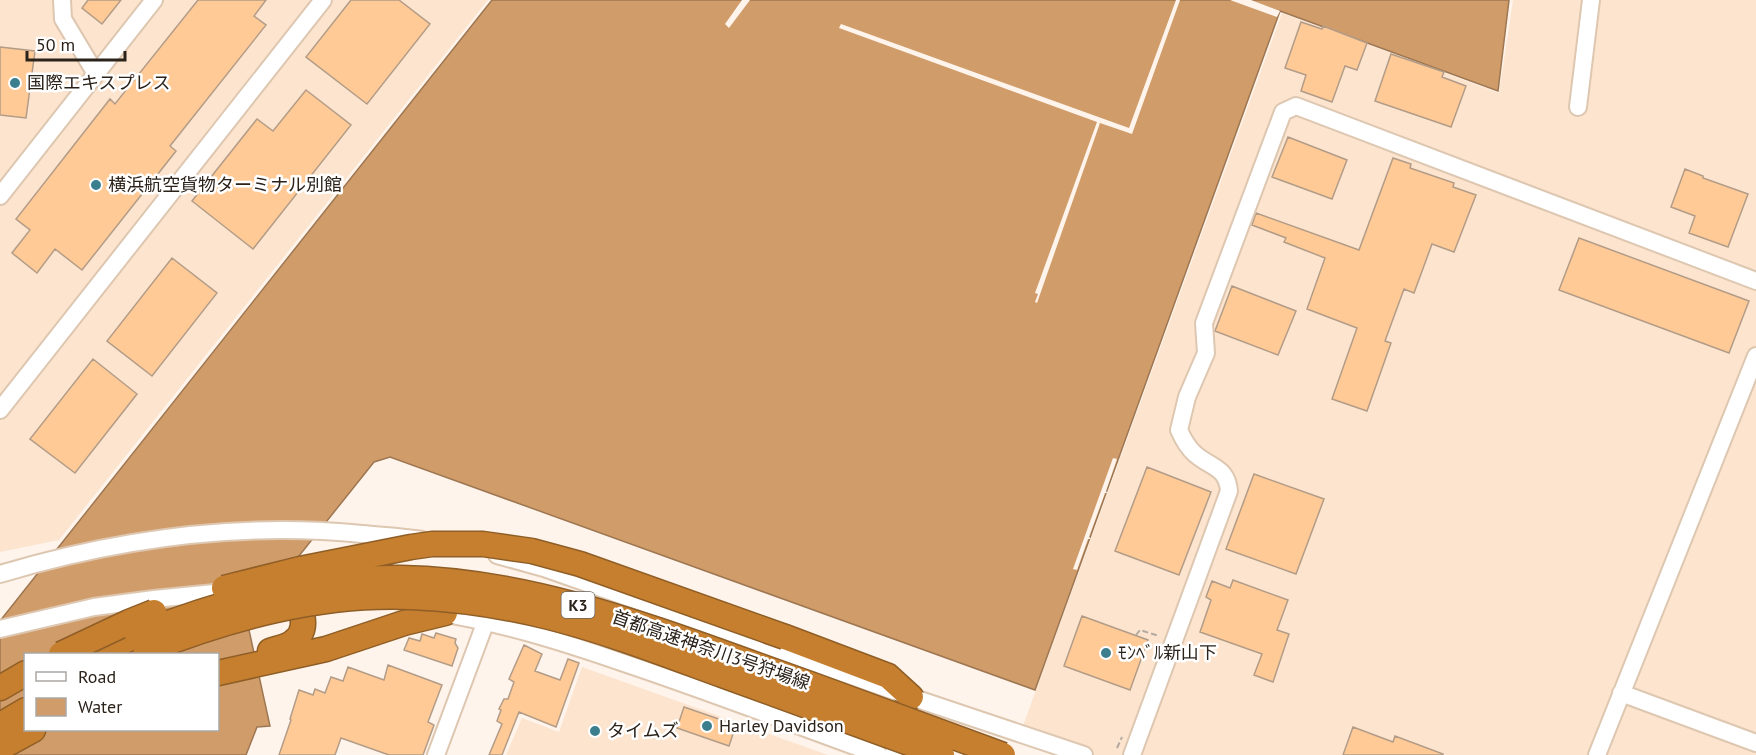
<svg xmlns="http://www.w3.org/2000/svg" width="1756" height="755" font-family="'PT Sans','Noto Sans JP',sans-serif">
	<style>
		.built { fill: #fce4ce }
		.water { fill: #d09c6a; stroke: #9e7752; stroke-width: 1.5; fill-rule: evenodd }
		.pier { fill: #fef4eb }
		.building { fill: #ffca96; stroke: #b39c87; stroke-width: 1.5 }
		.lines { fill: none; stroke-linecap: round; stroke-linejoin: round }
		.minor-casing { stroke: #dec7b1; stroke-width: 20 }
		.highway-casing { stroke: #8f5e27; stroke-width: 27 }
		.path { stroke: #b4aaa1; stroke-width: 2; stroke-dasharray: 6 3; stroke-linecap: butt }
		.minor { stroke: #fff; stroke-width: 16 }
		.highway { stroke: #c57f2e; stroke-width: 24 }
		.highway-bridge-casing { stroke: #8f5e27; stroke-width: 27; stroke-linecap: butt }
		.highway-bridge { stroke: #c57f2e; stroke-width: 24 }
		.poi-dot { fill: #3b7e8e; stroke: #fff; stroke-width: 2 }
		.labels { text-anchor: middle; stroke-width: 5; stroke-linejoin: round; paint-order: stroke }
		.shield { fill: #fff; stroke: #6b645f; stroke-width: 1.5 }
		.shield-label { font-size: 16px; font-weight: bold; fill: #2b221a }
		.poi-label { font-size: 18px; fill: #2b221a; stroke: #fff; text-anchor: start }
		.street-label { font-size: 18px; fill: #2b221a; stroke: #fff }
	</style>
	<rect width="100%" height="100%" fill="#fef4eb"/>
	<path class="built" d="M0,0H488L59,540L0,552Z
		M1513,0H1756V755H1082L1020,734L1282,13L1499,93Z
		M582,667L828,755H506L522,718L559,732Z"/>
	<path class="water" d="M492,0H1509L1498,91L1280,11L1035,690L390,457L374,462L247,621L270,726L257,727L246,755H0V621ZM26,654H218V730H26Z"/>
	<path class="pier" d="M742,0H750L729,28L725,24Z
		M1176,0H1180L1132,134L1100,123L1037,303L1035,302L1038,294L1035,293L1097,122L839,28L841,24L1129,128Z
		M1230,0H1251L1280,11L1277,17Z
		M1113,458L1117,459L1106,491L1107,493H1105L1089,537L1091,539H1088L1077,570L1073,569Z"/>
	<path class="building" d="M88,0H121L102,24L82,8Z
		M198,0H266L254,16L266,25L170,146L176,151L82,270L55,249L37,273L12,253L30,230L16,219L110,99L115,104Z
		M351,0H399L430,24L367,104L306,57Z
		M1301,22L1322,29L1323,26L1367,43L1357,70L1345,66L1332,102L1301,91L1306,75L1285,68Z
		M0,47L35,51L26,118L0,115Z
		M1391,54L1444,72L1442,77L1466,86L1451,127L1375,101Z
		M306,90L351,125L253,249L192,201L257,119L273,131Z
		M1288,137L1347,160L1332,199L1272,177Z
		M1393,158L1411,164L1410,168L1454,183L1453,187L1476,195L1454,252L1432,244L1414,293L1404,289L1385,341L1391,343L1367,411L1332,399L1357,328L1307,309L1325,258L1284,242L1286,238L1252,225L1256,213L1359,250Z
		M1685,169L1703,176V178L1748,194L1728,247L1689,233L1695,216L1671,207Z
		M1579,238L1749,301L1729,353L1559,290Z
		M172,258L217,293L152,376L107,341Z
		M1232,286L1296,311L1278,355L1215,331Z
		M93,359L137,394L75,473L30,439Z
		M1147,467L1211,492L1179,575L1115,551Z
		M1254,474L1324,499L1296,574L1226,549Z
		M1233,580L1288,600L1277,630L1289,634L1273,682L1254,675L1262,654L1200,632L1211,600L1206,597L1212,581L1230,588Z
		M1082,616L1148,640L1130,690L1064,666Z
		M436,633L456,639L455,643L458,648L452,666L404,650L409,638L420,641L422,634L434,638Z
		M524,645L542,654L535,671L560,680L568,659L579,663L556,727L519,712L502,755H489L502,724L497,721L501,710L499,709L504,699H508L514,682L509,679Z
		M388,665L442,685L428,722L434,725L423,755H389L341,738L335,755H279L291,720L290,719L299,690L313,695L315,689L325,693L331,677L343,681L348,667L384,680Z
		M684,707L736,725L729,746L677,728Z
		M1353,727L1393,742L1395,736L1443,754V755H1343Z"/>
	<g class="lines">
		<g class="minor-casing">
			<path id="minor" d="M62,0L63,19L96,74
				M1578,107L1591,0
				M0,196L154,0
				M0,410L323,0
				M497,555L544,568L911,697L1084,755
				M0,574C117,539 241,522 362,534C382,536 402,537 422,540
				M435,612C499,622 560,641 621,662C708,691 793,724 879,755
				M0,629L94,607L154,599L235,591
				M1621,693L1756,743
				M436,755L486,621
				M893,755L900,729
				M1132,755L1229,491C1227,467 1211,468 1195,454C1187,447 1183,439 1179,430L1187,397L1206,353L1204,323L1283,112L1296,106L1756,281
				M1597,755L1756,356"/>
		</g>
		<g class="highway-casing">
			<path id="highway" d="M785,637L888,676L911,697
				M270,651C278,648 287,647 293,642C312,629 301,602 285,592
				M98,654L137,635
				M218,673L326,649L404,623L445,613
				M0,688L26,673
				M0,725L26,710
				M0,748L33,730"/>
		</g>
		<path class="path" d="M1136,635L1140,630L1159,636
			M1117,748L1122,737"/>
		<use href="#minor" class="minor"/>
		<use href="#highway" class="highway"/>
		<g class="highway-bridge-casing">
			<path id="highway-bridge" d="M224,588L300,569L411,547L432,544H483L532,551L580,564L785,637
				M137,635C219,602 312,577 401,578C520,580 632,620 743,660C830,691 917,723 1003,755
				M146,651C230,618 320,593 411,597C457,599 505,606 549,617C609,632 667,655 725,676C798,702 870,729 942,755
				M61,654L129,622L154,612"/>
		</g>
		<use href="#highway-bridge" class="highway-bridge"/>
	</g>
	<g class="poi-dot">
		<circle cx="15" cy="83" r="6"/>
		<circle cx="96" cy="185" r="6"/>
		<circle cx="1106" cy="653" r="6"/>
		<circle cx="707" cy="726" r="6"/>
		<circle cx="595" cy="731" r="6"/>
	</g>
	<g class="labels">
		<rect class="shield" x="561.5" y="592" width="33" height="26" rx="4.5"/>
		<g class="shield-label">
			<text x="578" y="611">K3</text>
		</g>
		<g class="poi-label">
			<text x="27" y="89">国際エキスプレス</text>
			<text x="108" y="191">横浜航空貨物ターミナル別館</text>
			<text x="1118" y="659">ﾓﾝﾍﾞﾙ新山下</text>
			<text x="719" y="732">Harley Davidson</text>
			<text x="607" y="737">タイムズ</text>
		</g>
		<g class="street-label">
			<text transform="translate(711 650) rotate(19)" y="6">首都高速神奈川3号狩場線</text>
		</g>
	</g>
	<rect x="24" y="653" width="195" height="78" fill="#ffffff" stroke="#aaa7a3" stroke-width="1.5"/>
	<rect x="36" y="672" width="30" height="9" fill="#ffffff" stroke="#aaa7a3" stroke-width="1.5"/>
	<text x="78" y="683" font-size="18" fill="#2b221a">Road</text>
	<rect x="36" y="698" width="30" height="18" fill="#d09c6a" stroke="#aaa7a3" stroke-width="1.5"/>
	<text x="78" y="713" font-size="18" fill="#2b221a">Water</text>
	<path d="M27 51v9h98v-9" fill="none" stroke="#2b221a" stroke-width="3"/>
	<text x="36" y="51" font-size="18" fill="#2b221a" stroke="#ffffff" stroke-width="4.5" paint-order="stroke">50 m</text>
</svg>
